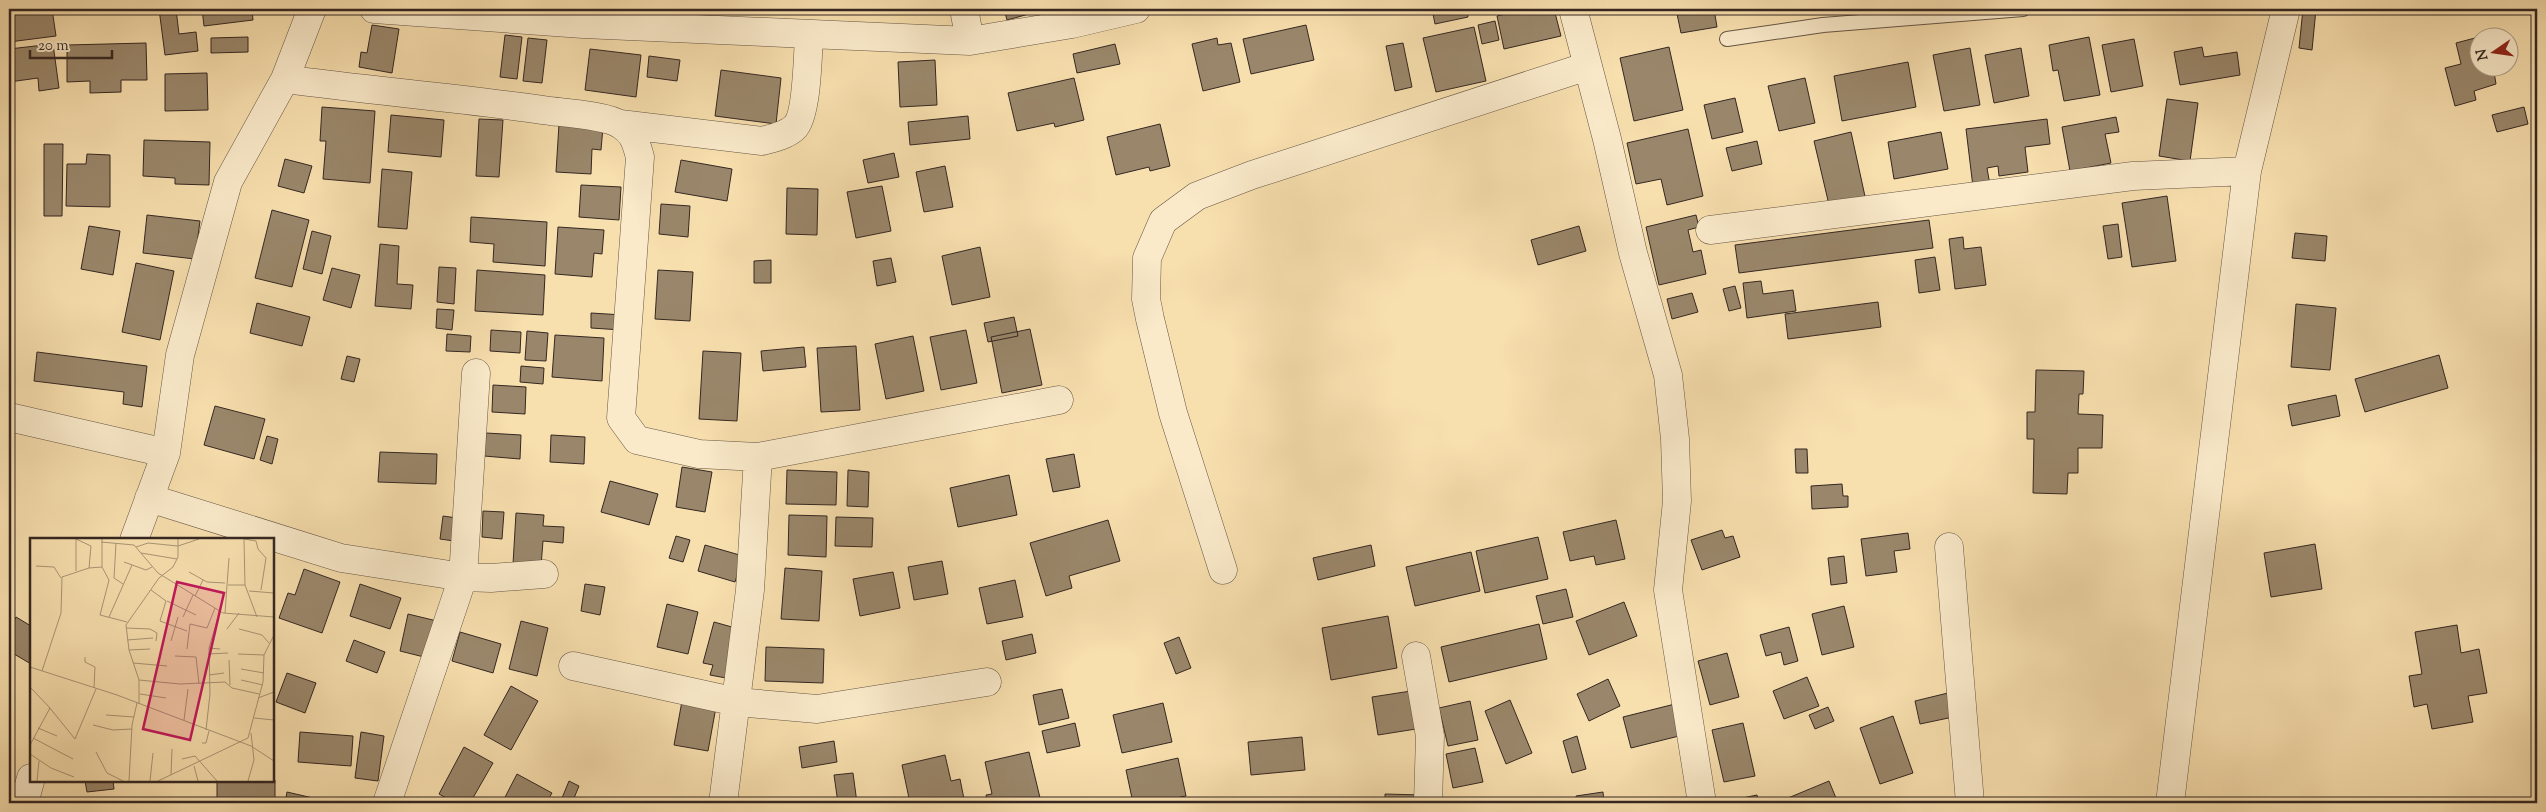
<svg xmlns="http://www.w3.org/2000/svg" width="2546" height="812" font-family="'Sorts Mill Goudy',serif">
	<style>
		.building { fill: #9a876b; stroke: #342722 }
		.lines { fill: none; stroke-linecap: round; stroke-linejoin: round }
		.service-casing { stroke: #655545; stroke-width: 16 }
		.minor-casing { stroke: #655545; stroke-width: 29 }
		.service { stroke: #faeaca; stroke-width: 14 }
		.minor { stroke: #faeaca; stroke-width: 28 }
		.inset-road { fill: none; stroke: #aa9576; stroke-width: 1 }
		.view { fill: #c2185b; fill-opacity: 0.15; stroke: #c2185b; stroke-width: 2.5 }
		.inset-edge { fill: none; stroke: #342722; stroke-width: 2.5 }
	</style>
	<rect width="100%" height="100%" fill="#f8dfae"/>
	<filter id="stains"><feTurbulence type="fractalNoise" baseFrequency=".004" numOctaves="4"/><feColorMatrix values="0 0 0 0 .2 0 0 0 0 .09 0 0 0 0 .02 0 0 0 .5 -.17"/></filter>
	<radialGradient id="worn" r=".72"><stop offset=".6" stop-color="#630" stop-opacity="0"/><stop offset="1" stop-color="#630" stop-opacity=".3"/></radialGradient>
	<path class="building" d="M9,9H52L56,36L9,42Z
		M159,9H176L179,34L196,32L198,51L165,55Z
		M202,9H252L253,20L204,26Z
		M1004,9H1039L1040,11L1007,20Z
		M1432,9H1467L1468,17L1435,24Z
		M1526,9H1554L1561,36L1504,49L1497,16Z
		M1676,9H1714L1717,27L1681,33Z
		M2303,9H2316L2312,50L2299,48Z
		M1495,21L1499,40L1482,44L1478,25Z
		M372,25L399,29L392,73L359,67L361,52L367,53Z
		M1306,25L1314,60L1251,74L1243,39Z
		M1474,27L1486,81L1436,92L1423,38Z
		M2494,33L2495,38H2478V68H2503V70L2494,72L2496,84L2474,91L2476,100L2455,106L2445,68L2461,64L2456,43Z
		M505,35L522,37L517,79L500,77Z
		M248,37V52L211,53V38Z
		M2089,37L2100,95L2064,101L2058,70L2053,71L2049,45Z
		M528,38L547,40L542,83L523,81Z
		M1217,38L1218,45L1231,43L1240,82L1203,91L1192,44Z
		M2134,39L2143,86L2111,92L2102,45Z
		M146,43L147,80H121V92L90,93V81L67,82V45Z
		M1403,43L1412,87L1395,91L1386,46Z
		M53,44L59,88L39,91L38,78L9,82V49Z
		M1115,44L1120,64L1077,73L1073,54Z
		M1669,47L1683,110L1634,121L1620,58Z
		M2202,47L2204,57L2237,52L2240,75L2180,85L2174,52Z
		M1970,48L1980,105L1944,111L1933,55Z
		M2021,48L2029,96L1994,103L1985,55Z
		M590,49L641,55L636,97L585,90Z
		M649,56L680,60L677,81L647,77Z
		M935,60L937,105L900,107L898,62Z
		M1908,62L1916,107L1842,121L1834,76Z
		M721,70L781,78L776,124L715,116Z
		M207,73L208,110L165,111V74Z
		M1074,78L1084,120L1055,127L1054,123L1017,131L1008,93Z
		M1805,78L1815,123L1779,131L1768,86Z
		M1735,98L1743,132L1712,139L1704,105Z
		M2167,99L2198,103L2190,161L2159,156Z
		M322,107L375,111L370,183L323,179L326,141H320Z
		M2524,107L2528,124L2497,132L2492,115Z
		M391,115L444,120L441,157L388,152Z
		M968,116L970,139L910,145L908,122Z
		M2116,117L2119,132L2105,134L2111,163L2070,171L2062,127Z
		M479,119L503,120L499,177L476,176Z
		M2047,119L2050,144L2025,147L2028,172L1999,176L1998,166L1987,168L1990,185L1973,187L1966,129Z
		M559,124L603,127L601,150L592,149L591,174L556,172Z
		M1160,124L1170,166L1150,171L1149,167L1116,175L1107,137Z
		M1688,129L1703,196L1667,205L1661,179L1636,184L1627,143Z
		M1851,132L1866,201L1830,209L1814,141Z
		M1941,132L1948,169L1894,179L1888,142Z
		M144,140L210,142L209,185L175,184V178L143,176Z
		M1757,141L1762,164L1732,171L1726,148Z
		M44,144H63L62,216H44Z
		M894,153L899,177L868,183L863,160Z
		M87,154L110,155V207L66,206L67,164H86Z
		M285,159L312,166L304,193L278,186Z
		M681,160L732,169L727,201L675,192Z
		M945,166L953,207L924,212L916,172Z
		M382,169L412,172L407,229L378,227Z
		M581,185L621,187L619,220L579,217Z
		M882,186L891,231L856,238L847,192Z
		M787,188L818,189L817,235L786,234Z
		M2167,196L2176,261L2132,267L2122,203Z
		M661,204L690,206L688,237L659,234Z
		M272,210L309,220L292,287L255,278Z
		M147,215L200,221L195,259L143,253Z
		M1696,215L1699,227L1688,230L1693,252L1701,250L1706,274L1659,285L1646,227Z
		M471,217L547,222L545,266L493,262L494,244L470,242Z
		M1929,220L1933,248L1739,273L1735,245Z
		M2118,224L2122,257L2108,259L2103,226Z
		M89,226L120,231L113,275L81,269Z
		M1579,226L1586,251L1538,265L1531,240Z
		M558,227L604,230L602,254L594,253L592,277L555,274Z
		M312,231L331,236L322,274L303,269Z
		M2295,233L2327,236L2325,261L2292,258Z
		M1963,237L1964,249L1981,247L1986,285L1955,289L1949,239Z
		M380,244L399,246L397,284L413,285L411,309L375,306Z
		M980,247L990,297L952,305L942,256Z
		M1935,257L1940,290L1919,293L1915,260Z
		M891,258L896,282L877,286L873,261Z
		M771,260V283H754V261Z
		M136,263L174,271L160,340L122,332Z
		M439,267L456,268L454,304L437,302Z
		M332,268L360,275L351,308L323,300Z
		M477,270L545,275L543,315L475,311Z
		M658,270L693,272L690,321L655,319Z
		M1761,281L1763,294L1793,290L1796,311L1747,318L1743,283Z
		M1735,286L1741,308L1729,311L1723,289Z
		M1692,293L1698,312L1672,319L1667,299Z
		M1878,302L1881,327L1788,339L1785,314Z
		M257,303L310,317L302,346L250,333Z
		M2296,304L2336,308L2330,370L2291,367Z
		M437,309L454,310L452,330L436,328Z
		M591,313L623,315L622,330L591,328Z
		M1014,317L1018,336L988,342L984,323Z
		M1030,329L1042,385L1002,393L991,337Z
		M491,330L521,332L520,353L490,351Z
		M966,330L977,383L941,390L930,337Z
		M527,331L548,333L546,361L525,360Z
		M447,334L471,336L470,352L446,351Z
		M555,335L604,338L602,381L552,377Z
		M913,336L924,391L886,399L875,344Z
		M856,346L860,410L821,412L817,348Z
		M804,347L806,367L763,371L761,351Z
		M703,351L741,353L737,421L699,419Z
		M37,352L147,366L142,407L123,404L124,392L34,381Z
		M9,353L14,354L13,385H9Z
		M2439,355L2448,388L2365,412L2355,379Z
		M347,356L360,359L354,382L341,379Z
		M521,366L544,368L543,384L520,382Z
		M2036,370L2084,371L2083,394H2079L2078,414L2103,415L2102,448H2078V473H2068L2067,494L2033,493L2034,439H2027V412H2035Z
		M493,385L526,387L525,414L492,412Z
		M2336,395L2340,416L2292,426L2288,405Z
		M215,406L265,419L254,459L204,445Z
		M486,433L521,435L520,459L484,456Z
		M551,435L585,437L584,464L550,462Z
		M267,436L278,439L272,464L260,460Z
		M1795,449H1807L1808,473H1796Z
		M380,452L437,454L436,484L378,482Z
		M1074,454L1080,487L1053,492L1046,459Z
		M682,467L712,472L705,512L676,507Z
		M787,470L837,472L836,505L786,504Z
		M848,470L869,472L868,507L847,506Z
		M1009,475L1017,515L958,527L950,488Z
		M610,481L658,494L649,525L601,512Z
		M1842,484L1843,496H1848V507L1812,509L1811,486Z
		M483,511L504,512L502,539L482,537Z
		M516,513L544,515L543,526L564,527L563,543L543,541L541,566L513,564Z
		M789,515L827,516L826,557L788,555Z
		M443,516L457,518L454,541L440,539Z
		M836,517L873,518L872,547L835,546Z
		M1108,520L1120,561L1069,576L1072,588L1046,596L1030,543Z
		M1616,520L1625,559L1596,565L1594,556L1570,561L1563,532Z
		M1722,530L1725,538L1733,536L1740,557L1702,570L1691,540Z
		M1908,533L1910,549L1894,551L1897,572L1866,576L1861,539Z
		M676,536L690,540L683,562L669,558Z
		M1538,537L1548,579L1485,593L1476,551Z
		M2315,544L2322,589L2271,597L2264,553Z
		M705,545L743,556L735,582L698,571Z
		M1371,545L1375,566L1318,580L1313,558Z
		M1471,552L1480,591L1415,606L1406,567Z
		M1844,556L1847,583L1831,585L1828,558Z
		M942,561L948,594L914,600L908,567Z
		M785,568L822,571L819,621L781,619Z
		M304,569L340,582L322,633L279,618L288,593L295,595Z
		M893,572L900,608L860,616L853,579Z
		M1015,580L1023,617L987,624L979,588Z
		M360,584L401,598L390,629L350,616Z
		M585,584L605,587L600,615L581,611Z
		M1566,589L1573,617L1543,624L1536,596Z
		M1624,602L1637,636L1589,655L1576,621Z
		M667,604L698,612L688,654L657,647Z
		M1844,606L1854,647L1822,655L1812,614Z
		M408,614L437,621L428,658L400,651Z
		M1388,616L1397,668L1331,680L1322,628Z
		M16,617L31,626V664L9,651V631Z
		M521,621L548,628L537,676L509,669Z
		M714,622L739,629L726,678L710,675L713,665L703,663Z
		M1539,624L1547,659L1449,682L1441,647Z
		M2457,625L2461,653L2479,649L2487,693L2468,696L2473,722L2432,729L2427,704L2414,707L2409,676L2422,674L2415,632Z
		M1789,627L1798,661L1784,665L1781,652L1766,656L1760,635Z
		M460,632L501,644L493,673L452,661Z
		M1032,634L1036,653L1006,660L1002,641Z
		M1179,637L1191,668L1176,674L1164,643Z
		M354,640L385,652L377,673L346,661Z
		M766,647L824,649L823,683L765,681Z
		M1727,653L1739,697L1710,705L1698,661Z
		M287,673L316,683L305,713L276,702Z
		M1807,677L1819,706L1784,719L1773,691Z
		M1608,679L1620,706L1589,721L1577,694Z
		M511,686L538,701L511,750L484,735Z
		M1062,689L1069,718L1039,725L1033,695Z
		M1411,691L1416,729L1378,735L1372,697Z
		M1952,692L1958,716L1920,724L1915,701Z
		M1510,700L1532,753L1506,764L1485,711Z
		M682,701L716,707L708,751L674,745Z
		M1470,701L1478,740L1448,746L1439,708Z
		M1163,703L1172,742L1122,753L1113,715Z
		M1675,704L1683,735L1631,748L1623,717Z
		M1828,707L1834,721L1815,729L1809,715Z
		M1893,716L1913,773L1880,784L1860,728Z
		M1075,723L1080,746L1047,753L1042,731Z
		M1743,723L1755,776L1724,782L1712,730Z
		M300,732L353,736L351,766L298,762Z
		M361,732L384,736L378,781L355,778Z
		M1577,736L1586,769L1572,773L1563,741Z
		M1302,737L1305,770L1251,775L1248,742Z
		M834,741L837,762L802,768L799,747Z
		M464,747L493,763L470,803H455L439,794Z
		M1475,748L1483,782L1453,788L1446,754Z
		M1029,752L1041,802L988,803L986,795L992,794L985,762Z
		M945,755L951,781L960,779L964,799L955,801L956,803H910L902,765Z
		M1178,758L1186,796L1180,797L1181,803L1162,801L1133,803L1126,770Z
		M853,773L857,803H838L834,775Z
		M517,774L552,793L546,803H502Z
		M275,780V803H217V781Z
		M85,781H113L114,789L87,792Z
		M569,781L579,786L572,803L562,798Z
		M1829,781L1838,803H1776Z
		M287,792L313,798L312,803H285Z
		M1603,792L1604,803H1577L1576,796Z
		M1385,794L1423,795V803H1385Z
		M1757,795L1759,803H1723V802Z"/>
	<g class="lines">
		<g class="service-casing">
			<path id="service" d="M1727,39L1823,25L2023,9"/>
		</g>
		<g class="minor-casing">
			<path id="minor" d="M374,9L583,24L970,41L964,9
				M1573,9L1607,139L1633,253L1668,375L1675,439L1677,501L1668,590L1702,803
				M970,41L1072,24L1136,9
				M285,79C373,91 462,98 550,111C567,113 608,116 621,125C634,133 636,143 640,157L621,418L637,440L699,454L758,457L1059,400
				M620,124L762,141C773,138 785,136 794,128C807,117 808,53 809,34
				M1710,230L2133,176L2247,171
				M9,417L166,453
				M149,498L341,558L463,577L491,578L544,574
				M134,540L166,453L180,355L228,182L285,79L312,9
				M1949,547L1970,803
				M1223,570L1173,413L1150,319L1146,299L1147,258L1163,221L1197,196L1252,175L1588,66
				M1416,656L1430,736L1428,803
				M573,666L737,702L817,709L987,682
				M24,803L31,778
				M387,803L463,577L476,373
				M723,803L750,590L758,457
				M2170,803L2247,171L2286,9"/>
		</g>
		<use href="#service" class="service"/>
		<use href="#minor" class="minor"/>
	</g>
	<g transform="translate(30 538)">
		<rect width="244" height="244" fill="#f8dfae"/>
		<path class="inset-road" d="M46,1L61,8L59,30M46,1V33M72,1V29L79,42L70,77L97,84M214,1L215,47L227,79M214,1L226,3L228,11L236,20L231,52M71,4L104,7L128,35L193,75L244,79M86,5L84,40L93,46M106,9L118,5L148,8L169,1M111,15L147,21M94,24L116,32L122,29M6,28L24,29L31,40M159,34L177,44L195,45M198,47H215M121,52L136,63L130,83L157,93M219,53L244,55M165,58L173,42M137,63L166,77M190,73L179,110L190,111M195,75L199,20M79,79L102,27M153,79L163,57M96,90L120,91L127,95L126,103M197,91L209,75M209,91L232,97L239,105M97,102L123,100M141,103L148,79M157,111L160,86L177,90L185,70M99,112L120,111M178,116L198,115M208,116L234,117M145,118L166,119L169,146M55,119V124L65,129L64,150M199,122L200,147M103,125L137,128M0,129L87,157L221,208L244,223M211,131L234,135M12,133L31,75L32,39L59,30L72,29M179,137L194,135M109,142L150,146L195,144L202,150L229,156M211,142L233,147M0,149L20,170L0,207M110,156L136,160M228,160L244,154M109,166V142L99,112L96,87L129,40L143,29L148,19V1M19,169L45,201L66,151M76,177L104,179M224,180L244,182M154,182L158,151M63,187L83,192L102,191M8,190L27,198M176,192L180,156L179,110M3,200L43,221M172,205H176L179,193M66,214L77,235L93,243M0,216L21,230L44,239M152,221L165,218L187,243M164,228L168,243M141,237L142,211M7,243L9,223M99,243L102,187L107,165M120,243L123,215M128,243L218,200L233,144L234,117L244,97M218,243L224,222L221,195"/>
		<path class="view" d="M147,44L194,55L160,202L113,191Z"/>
		<rect width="244" height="244" class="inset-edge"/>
	</g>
	<rect width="2546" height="812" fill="none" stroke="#f8dfae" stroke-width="30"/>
	<rect x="10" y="10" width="2526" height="792" fill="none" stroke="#342722" stroke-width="2.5"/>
	<rect x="15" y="15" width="2516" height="782" fill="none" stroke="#342722"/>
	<g transform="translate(2494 52) rotate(257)"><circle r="24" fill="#faeaca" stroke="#ab9c87"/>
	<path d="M0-4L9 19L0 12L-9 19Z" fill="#8f2418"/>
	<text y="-8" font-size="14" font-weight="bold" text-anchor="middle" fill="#342722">N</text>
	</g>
	<path d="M30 50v8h82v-8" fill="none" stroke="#342722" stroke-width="2.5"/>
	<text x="38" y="50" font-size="15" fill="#342722" stroke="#faeaca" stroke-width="4" paint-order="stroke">20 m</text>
	<rect width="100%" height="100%" filter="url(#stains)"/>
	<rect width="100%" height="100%" fill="url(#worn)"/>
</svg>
